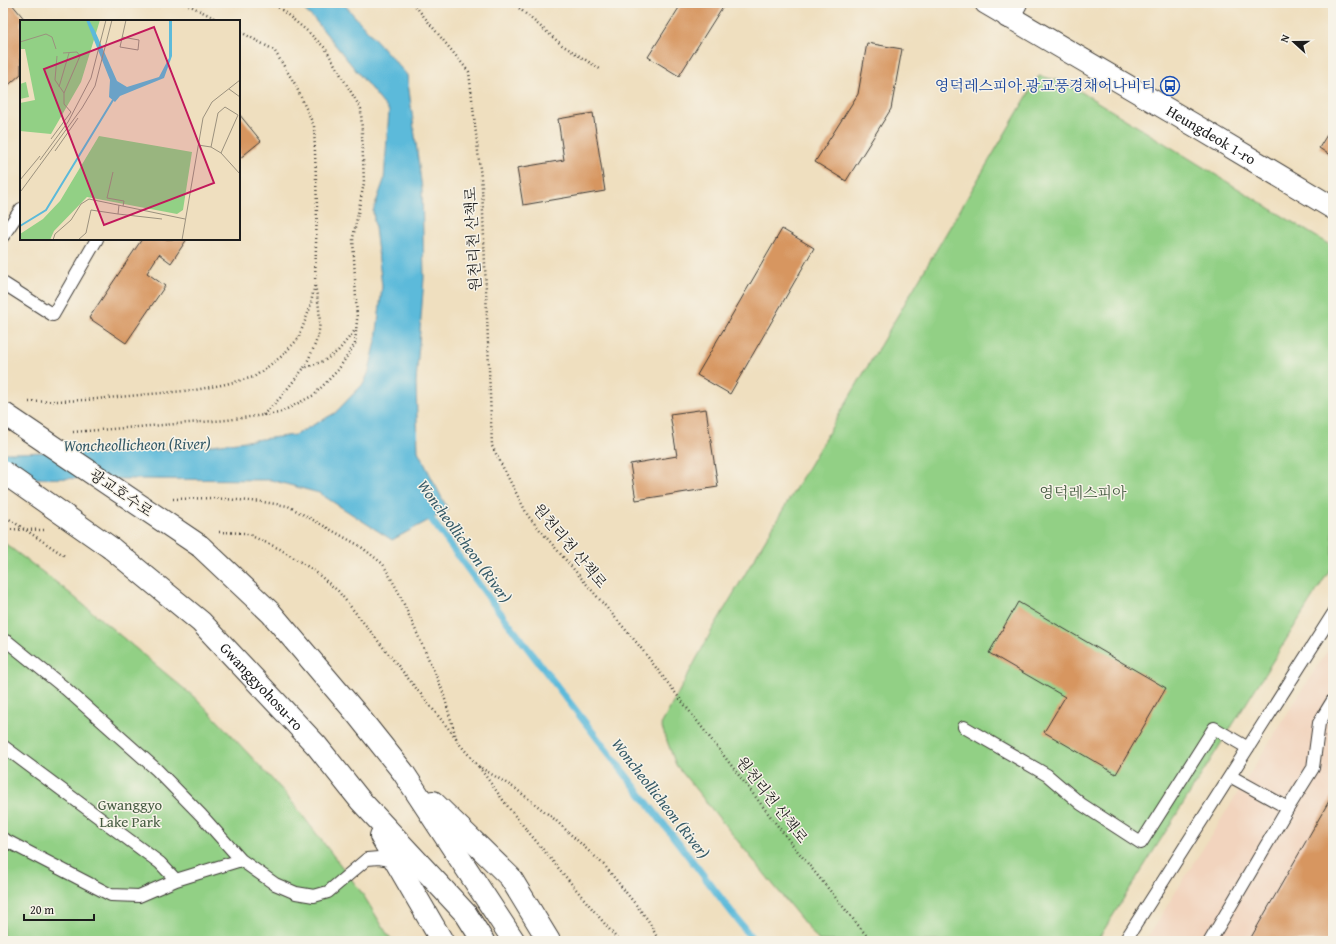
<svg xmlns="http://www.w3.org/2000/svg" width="1336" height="944" font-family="'Gentium Book Plus','Noto Serif KR',serif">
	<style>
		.built { fill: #f2d4be }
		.green { fill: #92d085; stroke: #577650 }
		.water { fill: #5cbada; stroke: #3c6b7b }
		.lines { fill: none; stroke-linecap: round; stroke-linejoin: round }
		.stream { stroke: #5cbada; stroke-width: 7 }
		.building { fill: #d79660 }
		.service-casing { stroke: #3c3934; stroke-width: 14 }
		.minor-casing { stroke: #3c3934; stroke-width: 24 }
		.tertiary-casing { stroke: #3c3934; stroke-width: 24 }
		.secondary-casing { stroke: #3c3934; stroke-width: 24 }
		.path { stroke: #3c3934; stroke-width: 2.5; stroke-dasharray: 1 3; stroke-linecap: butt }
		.service { stroke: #fff; stroke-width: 12 }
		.minor { stroke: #fff; stroke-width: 22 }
		.tertiary { stroke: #fff; stroke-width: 22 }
		.secondary { stroke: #fff; stroke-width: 22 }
		.secondary-bridge-casing { stroke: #3c3934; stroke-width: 24; stroke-linecap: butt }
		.path-bridge { stroke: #3c3934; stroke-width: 2.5; stroke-dasharray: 1 3; stroke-linecap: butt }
		.secondary-bridge { stroke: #fff; stroke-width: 22 }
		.labels { text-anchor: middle; stroke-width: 3; stroke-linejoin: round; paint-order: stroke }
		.transit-label { font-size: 15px; fill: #164399; stroke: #f7f3e8; text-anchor: end }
		.street-label { font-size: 15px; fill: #1c1c1c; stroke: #f7f3e8 }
		.park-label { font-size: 15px; fill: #455b41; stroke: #f7f3e8 }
		.water-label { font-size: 16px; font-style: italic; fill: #365b68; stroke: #f7f3e8 }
		.inset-river { fill: none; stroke: #5cbada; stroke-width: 2 }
		.inset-road { fill: none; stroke: #9b917e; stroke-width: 1 }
		.view { fill: #c2185b; fill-opacity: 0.15; stroke: #c2185b; stroke-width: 2 }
		.inset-edge { fill: none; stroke: #1c1c1c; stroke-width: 2 }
	</style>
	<rect width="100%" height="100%" fill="#f7f3e8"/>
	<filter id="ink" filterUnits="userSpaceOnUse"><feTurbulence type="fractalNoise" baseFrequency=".025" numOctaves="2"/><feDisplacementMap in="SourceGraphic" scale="8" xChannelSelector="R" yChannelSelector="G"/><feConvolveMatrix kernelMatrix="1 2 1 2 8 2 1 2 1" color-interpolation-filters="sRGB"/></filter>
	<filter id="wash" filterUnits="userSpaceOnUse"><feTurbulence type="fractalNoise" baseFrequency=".012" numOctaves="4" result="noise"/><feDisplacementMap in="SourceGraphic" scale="16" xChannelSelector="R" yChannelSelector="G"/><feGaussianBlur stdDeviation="0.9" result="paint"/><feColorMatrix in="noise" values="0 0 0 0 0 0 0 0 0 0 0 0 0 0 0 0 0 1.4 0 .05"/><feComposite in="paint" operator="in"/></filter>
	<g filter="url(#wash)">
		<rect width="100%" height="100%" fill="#efdfbf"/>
		<path class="built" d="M1333,642V941H1145L1297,698Z"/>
		<path class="green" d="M1039,76L1065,82L1333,247V565L1097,941H819L676,765L661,725L712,630Z
			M3,542L61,586L200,702L286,794L362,893L386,932L393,941H3Z"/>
		<path class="water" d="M297,3H343L407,75L422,189L424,278L416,383L418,451L448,510L392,540L319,493L271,480L3,478V453L171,450L295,435L335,413L364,383L369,371L376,341L382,286L373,211L384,180L389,111L315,20Z"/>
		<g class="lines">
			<path class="stream" d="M426,512L492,602L754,941"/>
		</g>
		<g id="blocks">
			<path class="building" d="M3,3H11L26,21H21V74L3,90Z
				M682,3H725L679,76L648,57Z
				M867,43L902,49L891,109L846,181L815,162L858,94Z
				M593,113L605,191L523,205L517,168L564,160L558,119Z
				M239,114L261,141L239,159Z
				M1333,125V157L1319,148Z
				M782,229L814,248L730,394L697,375Z
				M142,239H187L171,263L159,254L147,273L165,286L126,343L89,318Z
				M706,409L718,487L636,500L630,464L677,456L670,414Z
				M1018,602L1166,688L1116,774L1044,732L1065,697L989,653Z
				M1333,794V941H1249Z"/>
		</g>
	</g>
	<g filter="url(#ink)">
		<use href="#blocks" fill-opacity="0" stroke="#3c3934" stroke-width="1"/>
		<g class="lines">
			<g class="service-casing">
				<path id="service" d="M3,236L21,209
					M3,283L53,315L97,239
					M3,640L8,642L66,689L157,770L201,815L241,860L176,880L139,896L111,895L3,839
					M964,727L1047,775L1081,804L1141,843L1214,728L1248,748
					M3,746L160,863L176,880
					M1288,808L1313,768L1319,723L1333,700
					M241,860L275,884L296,893L314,896L328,892L367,859L379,858L396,861
					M1125,941L1333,614
					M1210,941L1288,808L1230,776"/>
			</g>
			<g class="minor-casing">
				<path id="minor" d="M1008,17L1016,3"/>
			</g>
			<g class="tertiary-casing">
				<g id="tertiary">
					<path id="s1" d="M986,3L1206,132L1333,208"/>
				</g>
			</g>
			<g class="secondary-casing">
				<g id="secondary">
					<path d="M200,546L271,613L356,713L403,772L514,941"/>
					<path id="s2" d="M111,548L201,622L317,746L360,800L466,914L483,941"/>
					<path d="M433,802L510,877L549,941"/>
					<path d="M381,836L442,941"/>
				</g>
			</g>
			<path class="path" d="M185,3L220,21
				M413,3L469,72L482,187L492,446L528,516L637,643L791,843L871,941
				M513,3L562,45L600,69
				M315,286C318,300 321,316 319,330C317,343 310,356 304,368L324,361L338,351L356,329
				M29,402L85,400L195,390L226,384L254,377L282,356L298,339L310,308L315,283L317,206L314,126L295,84L274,50L239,31
				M263,415L280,398L304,368
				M73,432L227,420L279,413L314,395L338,370L355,344L357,320L353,238L364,183L361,109L325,48L306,30L273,3
				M173,499L212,498L263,502L288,506L360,546L383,564L398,591L442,689L457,741L478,766L516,789L553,818L605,866L648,920L659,941
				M3,506L10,505
				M3,529L44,530
				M219,532L245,533L280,549L313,570L338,591L456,738
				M479,767L511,811L619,941"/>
			<use href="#service" class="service"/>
			<use href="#minor" class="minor"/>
			<use href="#tertiary" class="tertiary"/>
			<use href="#secondary" class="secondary"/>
			<g class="secondary-bridge-casing">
				<path id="secondary-bridge" d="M3,413L200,546
					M3,472L111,548"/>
			</g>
			<path class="path-bridge" d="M3,515L65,556"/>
			<use href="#secondary-bridge" class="secondary-bridge"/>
		</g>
	</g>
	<defs>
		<g id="bus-ring" transform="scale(1)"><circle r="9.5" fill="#f7f3e8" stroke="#1a4fb4" stroke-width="1.5"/><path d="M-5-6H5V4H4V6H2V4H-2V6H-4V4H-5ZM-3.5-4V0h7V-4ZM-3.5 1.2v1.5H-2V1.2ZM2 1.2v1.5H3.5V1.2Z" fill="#1a4fb4"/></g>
	</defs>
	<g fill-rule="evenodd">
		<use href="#bus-ring" x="1170" y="86"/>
	</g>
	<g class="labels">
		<g class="transit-label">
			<text x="1156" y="91">영덕레스피아.광교풍경채어나비티</text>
		</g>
		<g class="street-label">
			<text dy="5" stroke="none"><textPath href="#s1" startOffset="261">Heungdeok 1-ro</textPath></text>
			<text transform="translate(473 239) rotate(-93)" y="5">원천리천 산책로</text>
			<text transform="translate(121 493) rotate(34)" y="5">광교호수로</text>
			<text transform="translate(570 546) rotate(50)" y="5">원천리천 산책로</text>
			<text dy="5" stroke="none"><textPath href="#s2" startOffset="205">Gwanggyohosu-ro</textPath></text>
			<text transform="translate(772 800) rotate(52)" y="5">원천리천 산책로</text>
		</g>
		<g class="park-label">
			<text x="1083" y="498">영덕레스피아</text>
			<text x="130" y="810">Gwanggyo<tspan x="130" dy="17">Lake Park</tspan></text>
		</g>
		<g class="water-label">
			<text transform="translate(137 444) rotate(-1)" y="6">Woncheollicheon (River)</text>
			<text transform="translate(465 541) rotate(54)" y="6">Woncheollicheon (River)</text>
			<text transform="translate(661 798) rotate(52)" y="6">Woncheollicheon (River)</text>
		</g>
	</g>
	<g transform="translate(20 20)">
		<rect width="220" height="220" fill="#efdfbf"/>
		<path d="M0,0H80L61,62L31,114L0,111V83L15,80L5,29H0ZM6,62L9,77L0,79V64ZM79,116L172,132L163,190L157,194L67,177L34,211L30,220H0V214L23,199L40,181Z" fill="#92d085"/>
		<path d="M66,0H69L75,11L97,61L107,67L139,57L149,38V0H152V36L144,58L100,76L95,82L89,77L90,60Z" fill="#5cbada"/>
		<path class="inset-river" d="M0,206L26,190L93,80"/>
		<path class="inset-road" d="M102,17L119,20L118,30L100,27L106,0M0,22L26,14L32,17L36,29M37,36L35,60L44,73L60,36L57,32L43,33M39,67L49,33M209,69L220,77M44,73V84L51,92M31,119L51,92M178,125L191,127L201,133L220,154M191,127L198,93L205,87L218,95L201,133M35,131L58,98M20,140L48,102L71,58L86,0M93,152L87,178L104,181L103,186M0,160L20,136M1,171L62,88L75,66L92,0M98,194L142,199M33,220L35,214L51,200L61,184L69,179L165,199M58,220L66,213L71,190L98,194L99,185M162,220L183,98L192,82L220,60"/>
		<path class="view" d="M134,7L194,163L84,205L24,49Z"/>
		<rect width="220" height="220" class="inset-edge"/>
	</g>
	<rect width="1336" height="944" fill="none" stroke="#f7f3e8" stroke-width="16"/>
	<g transform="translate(1294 42) rotate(291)" stroke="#f7f3e8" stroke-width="3" paint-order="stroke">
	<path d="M0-3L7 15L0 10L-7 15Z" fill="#1c1c1c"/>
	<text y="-6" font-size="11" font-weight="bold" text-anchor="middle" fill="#1c1c1c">N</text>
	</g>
	<path d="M24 914v6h70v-6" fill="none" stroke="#1c1c1c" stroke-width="2"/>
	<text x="30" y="914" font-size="12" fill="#1c1c1c" stroke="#f7f3e8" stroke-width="3" paint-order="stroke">20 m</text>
</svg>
